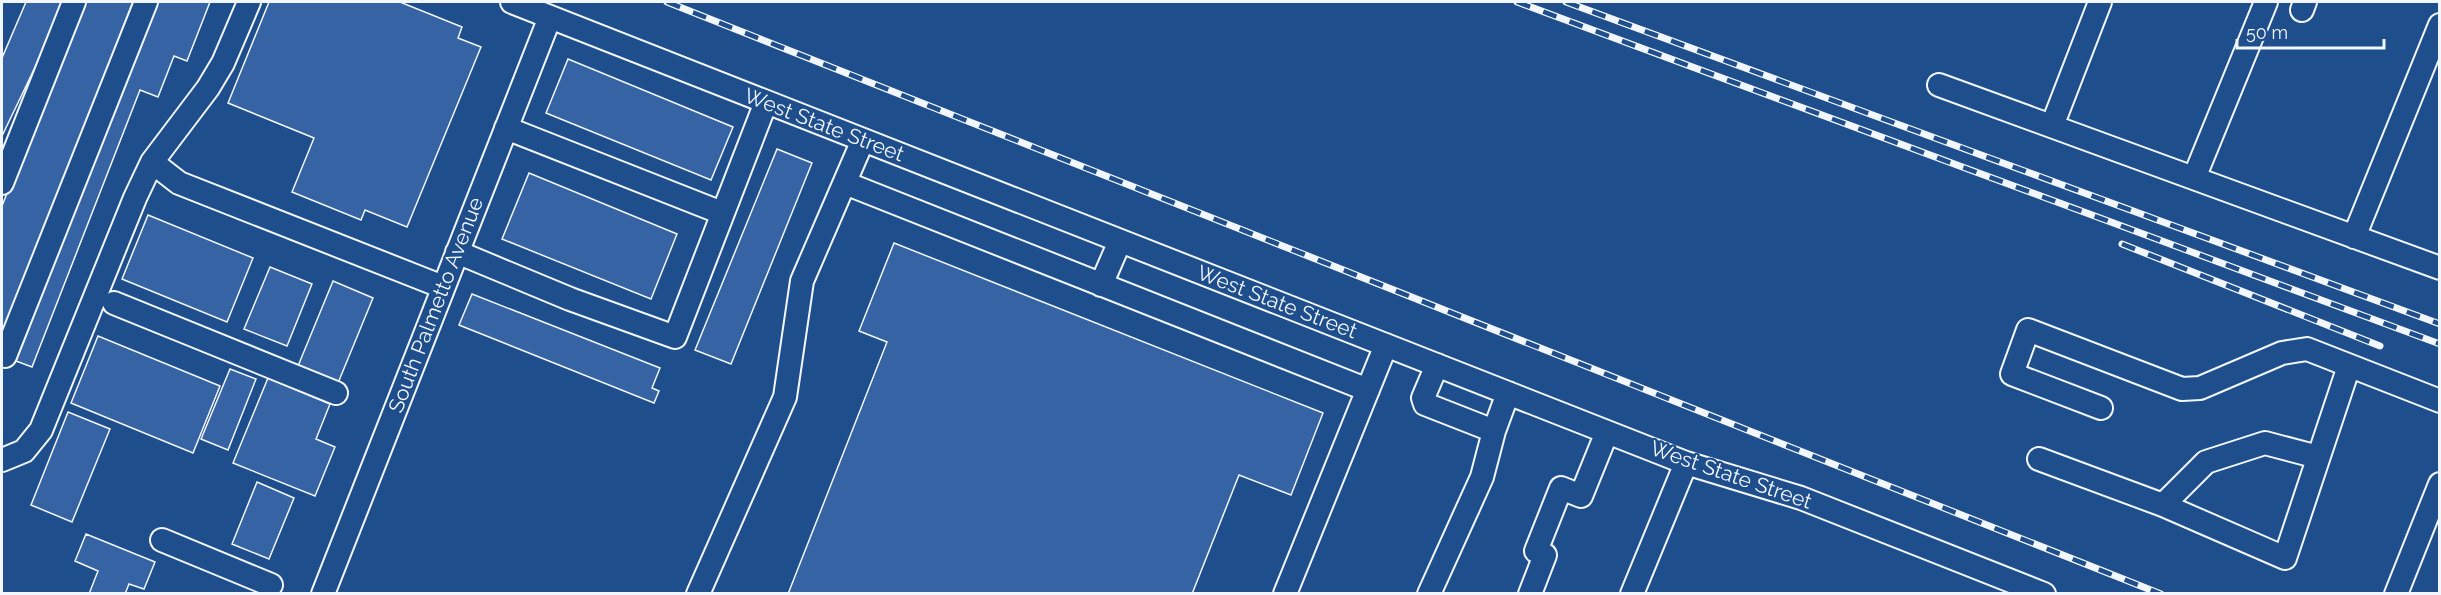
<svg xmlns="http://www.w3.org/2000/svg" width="2441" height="595" font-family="Raleway,sans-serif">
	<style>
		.building { fill: #3563a3; stroke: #f2f6ff; stroke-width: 1.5 }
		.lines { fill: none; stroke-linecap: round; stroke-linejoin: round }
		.minor-casing { stroke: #f2f6ff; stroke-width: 26 }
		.minor { stroke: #1f4e8c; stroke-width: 22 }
		.rail-casing { stroke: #f2f6ff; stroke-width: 7 }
		.rail { stroke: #1f4e8c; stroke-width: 4.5; stroke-dasharray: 14; stroke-linecap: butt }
		.labels { text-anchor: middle; stroke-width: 4.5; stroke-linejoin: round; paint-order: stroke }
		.street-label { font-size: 21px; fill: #f2f6ff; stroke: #1f4e8c }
	</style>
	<rect width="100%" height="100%" fill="#1f4e8c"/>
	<path class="building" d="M26,2H61L53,30L2,136V58Z
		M82,2H133L2,335V206Z
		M157,2H210L187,61L174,56L158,97L140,90L32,367L16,361Z
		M269,2H400L462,27L458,38L481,47L407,227L365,210L361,220L292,192L314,138L228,103Z
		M568,59L733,127L711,180L546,113Z
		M777,149L812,163L731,364L695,350Z
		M529,173L677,234L651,299L502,239Z
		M148,215L253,258L227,322L122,279Z
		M894,243L1323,413L1291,495L1239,475L1192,594H788L887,342L859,331Z
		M270,267L312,284L287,346L244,329Z
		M333,281L373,298L338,383L298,366Z
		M472,294L660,368L652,388L659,391L654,403L459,325Z
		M98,336L220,386L193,453L71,403Z
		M230,369L256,379L228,450L201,439Z
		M268,378L330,404L316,439L335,447L315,496L233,463Z
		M68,412L110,429L72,522L31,505Z
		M257,482L294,498L269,559L232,544Z
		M86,534L155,562L144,589L129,584L125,594H89L98,571L75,561Z"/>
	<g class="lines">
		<g class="minor-casing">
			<path id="minor" d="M512,2L1686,463L1801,498L2044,594
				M2302,10L2305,2
				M1939,85L2440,268
				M2052,126L2100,2
				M506,128L722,213
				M152,162L179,183L443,287
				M2194,178L2266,2
				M2,183L74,2
				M845,183L1368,390
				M2354,237L2440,25
				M457,252L570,299L675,337L766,102
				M1101,285L1120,241
				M114,303L336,393
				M5,356L146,2
				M1437,365L1423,398L1425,404L1494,431L1508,393
				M2101,408L2012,374L2028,330L2182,389L2200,388L2282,353L2307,349L2440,401
				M2039,459L2163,505L2285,558L2349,366
				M2,460L24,451L41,430L135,198L152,162L208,88L223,63L249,2
				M2163,505L2206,462L2265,443L2318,457
				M162,540L271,585
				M323,594L550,17
				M698,594L785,397L802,281L863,140
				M1285,594L1386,345
				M1429,594L1482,477L1494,431
				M1530,594L1545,555L1536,551L1561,488L1581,496L1607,432
				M1632,594L1686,463
				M2396,594L2440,484"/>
		</g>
		<use href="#minor" class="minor"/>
		<g class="rail-casing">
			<path id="rail" d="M667,2L2161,594
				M1517,2L2440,344
				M1566,2L2440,324
				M2122,244L2380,346"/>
		</g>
		<use href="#rail" class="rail"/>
	</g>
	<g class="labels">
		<g class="street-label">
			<text transform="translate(824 125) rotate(21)" y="7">West State Street</text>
			<text transform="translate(1277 302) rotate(21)" y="7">West State Street</text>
			<text transform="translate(436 305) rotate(-69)" y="7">South Palmetto Avenue</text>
			<text transform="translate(1731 475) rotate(19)" y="7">West State Street</text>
		</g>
	</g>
	<rect width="2441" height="595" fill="none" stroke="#f2f6ff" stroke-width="6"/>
	<path d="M2237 39v9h147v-9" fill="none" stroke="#f2f6ff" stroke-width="3"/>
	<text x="2246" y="39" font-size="18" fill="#f2f6ff" stroke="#1f4e8c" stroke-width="4.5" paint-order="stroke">50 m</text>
</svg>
